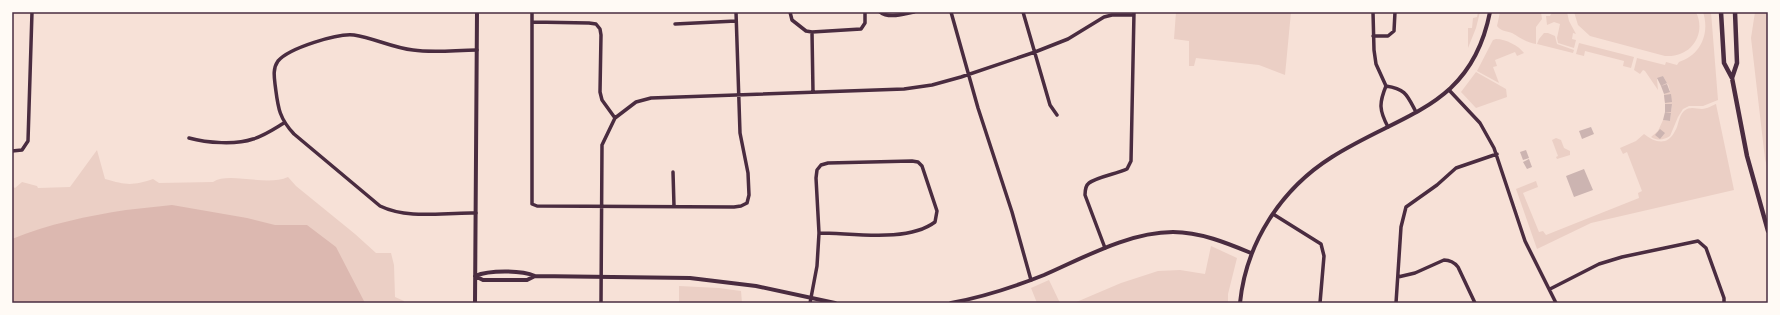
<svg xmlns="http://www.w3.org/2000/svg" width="1780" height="315" font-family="Roboto,sans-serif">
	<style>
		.green { fill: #ebcfc5 }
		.water { fill: #dcb8b0 }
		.building { fill: #ccb4b1 }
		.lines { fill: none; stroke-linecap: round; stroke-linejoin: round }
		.minor { stroke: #4a2c40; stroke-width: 3.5 }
		.tertiary { stroke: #4a2c40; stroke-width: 4 }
		.secondary { stroke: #4a2c40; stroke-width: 4.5 }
		.neatline { fill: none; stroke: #4a2c40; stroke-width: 1.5 }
	</style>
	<rect width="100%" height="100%" fill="#f7e1d7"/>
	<path class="green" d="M1176,12H1291L1285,75L1259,65L1196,58L1194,66H1189V41L1174,39Z
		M1478,12H1480L1476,28L1468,48V28H1472L1473,18L1477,17Z
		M1500,12H1541L1542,19L1536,27V44C1525,42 1521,38 1512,33C1506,31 1501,31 1497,26Z
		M1552,12H1567L1569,21L1576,34L1573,33L1572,39L1576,40L1574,48L1558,43L1557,38L1560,24L1554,22L1547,25L1546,16H1550Z
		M1574,12H1696C1707,35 1690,58 1665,56L1590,36L1578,25Z
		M1703,12H1711L1718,100L1703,106H1689L1683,109L1678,117L1670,136C1664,140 1658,141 1651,137L1658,131L1663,120L1670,121L1671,114L1665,112H1671L1672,104H1665L1664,94L1670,91L1668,84L1661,86L1667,83L1663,76L1657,79L1658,90L1645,71L1643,70L1640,74L1634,70L1637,58L1665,65L1666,62L1677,65L1679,62C1701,55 1710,33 1703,12Z
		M1755,12H1768V170L1765,159L1751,38Z
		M1544,33H1548L1555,36L1557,44L1574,50L1573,53L1537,44L1539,39Z
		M1496,39C1506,39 1519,46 1524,53L1517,56L1515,52L1495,60L1497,66L1493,67L1499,83L1477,71L1493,40Z
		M1579,43L1634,57L1631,68L1623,66L1624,61L1585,51L1584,56L1576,54Z
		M1476,72L1506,89L1507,97L1476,108L1461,92Z
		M1716,104L1734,190L1591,223L1537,249L1516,189L1536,181L1538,187L1523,193L1539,232L1543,231L1546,235L1639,198L1638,193L1642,191L1627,152L1623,154L1620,148L1636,141L1644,134C1655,143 1668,146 1675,131C1679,125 1678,117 1684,111C1690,106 1696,109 1702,109C1707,109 1713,105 1716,104Z
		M1556,138L1561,140L1564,148L1570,151V155L1557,159L1556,157L1558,156L1552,140Z
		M97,150L105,179C126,185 132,186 153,179L159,183L213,182C229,171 266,187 288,177L296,186L355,234L376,253H391L394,265L395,297L404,301V303H12V186L15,188L22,182L37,186L38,188L70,187Z
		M1211,246L1237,258L1228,294V303H1074L1121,283L1158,271L1180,270L1205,274Z
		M1049,280L1060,303H1037L1031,288Z
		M679,286L719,288L741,291L742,303H679Z"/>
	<path class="water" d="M172,205L247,218L275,225H307L336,247L365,303H12V239C48,224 88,216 126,210C141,208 157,207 172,205Z"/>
	<path class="building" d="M1663,76L1667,83L1661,86L1657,78Z
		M1667,84L1670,92L1664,94L1661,86Z
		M1671,94L1672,102L1665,103L1664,95Z
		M1665,104H1672L1671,112H1665Z
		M1665,112L1671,113L1670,121L1663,120Z
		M1591,127L1594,134L1582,139L1579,131Z
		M1660,129L1665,133L1660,139L1655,135Z
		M1526,150L1529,158L1523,160L1520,152Z
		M1529,159L1532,167L1527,169L1523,162Z
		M1584,169L1593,190L1574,197L1566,176Z"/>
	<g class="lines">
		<path class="minor" d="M532,12V204L537,206L734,207L741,206L747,203L749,195L748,173L740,133L736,12
			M790,12L792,20L806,31L812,32L861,29L865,23V12
			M880,12C889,19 903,14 914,12
			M951,12L978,108L1012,212L1031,280
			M1023,12L1050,105L1057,115
			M1373,12L1374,50L1376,64L1386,86C1379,103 1379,110 1388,127
			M532,22L589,23L596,24L600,29L601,35L600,92L602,100L615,118
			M675,24L736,21
			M812,32L813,92
			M1373,36H1388L1394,31L1395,12
			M1386,86C1406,89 1407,95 1416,112
			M1449,90L1480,123L1494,148L1525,241L1556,303
			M189,138C207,143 236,145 253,139C264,136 274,129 284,123
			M12,151L22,150L28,141L32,12
			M673,172L674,206
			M476,213C445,212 409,220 380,206L294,134C278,117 278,106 275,84C274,76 273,68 278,61C289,48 338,33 354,35C374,38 393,48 413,50C434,53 456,50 477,50
			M1273,214L1321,244L1324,256L1320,303
			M1105,248L1085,195C1085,191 1085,186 1089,183C1097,177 1116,174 1127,169L1131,161L1134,12
			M1398,277L1415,273L1444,260C1450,260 1454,262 1458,267L1475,303
			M1550,289L1599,264L1622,257L1698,241L1706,248L1724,298V303
			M601,303L602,145L615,118L636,102L651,98L904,89L932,85L961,77L1035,52L1068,39L1104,17L1112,15H1134
			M810,303L817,266L819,233L816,178L817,170L821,165L828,163L912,161L918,162L922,166L937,211L935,222C907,243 852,233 819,233
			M1396,303L1401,227L1406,207L1437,185L1456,168L1497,154"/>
		<path class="tertiary" d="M475,276L483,280H527L535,276L690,278L756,286L835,303
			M475,276C489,270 521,270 535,276
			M475,303L477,12
			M951,303C983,297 1014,287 1044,275C1083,258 1129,232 1173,232C1200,232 1227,243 1251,253
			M1240,303C1246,243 1281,189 1332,157C1403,112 1471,108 1490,12"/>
		<path class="secondary" d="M1721,12L1724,63L1732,78L1747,156L1768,231
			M1732,78L1737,63L1735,12"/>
	</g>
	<rect width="1780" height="315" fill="none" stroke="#fffaf5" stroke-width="26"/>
	<rect x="13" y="13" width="1754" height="289" class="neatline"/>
</svg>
